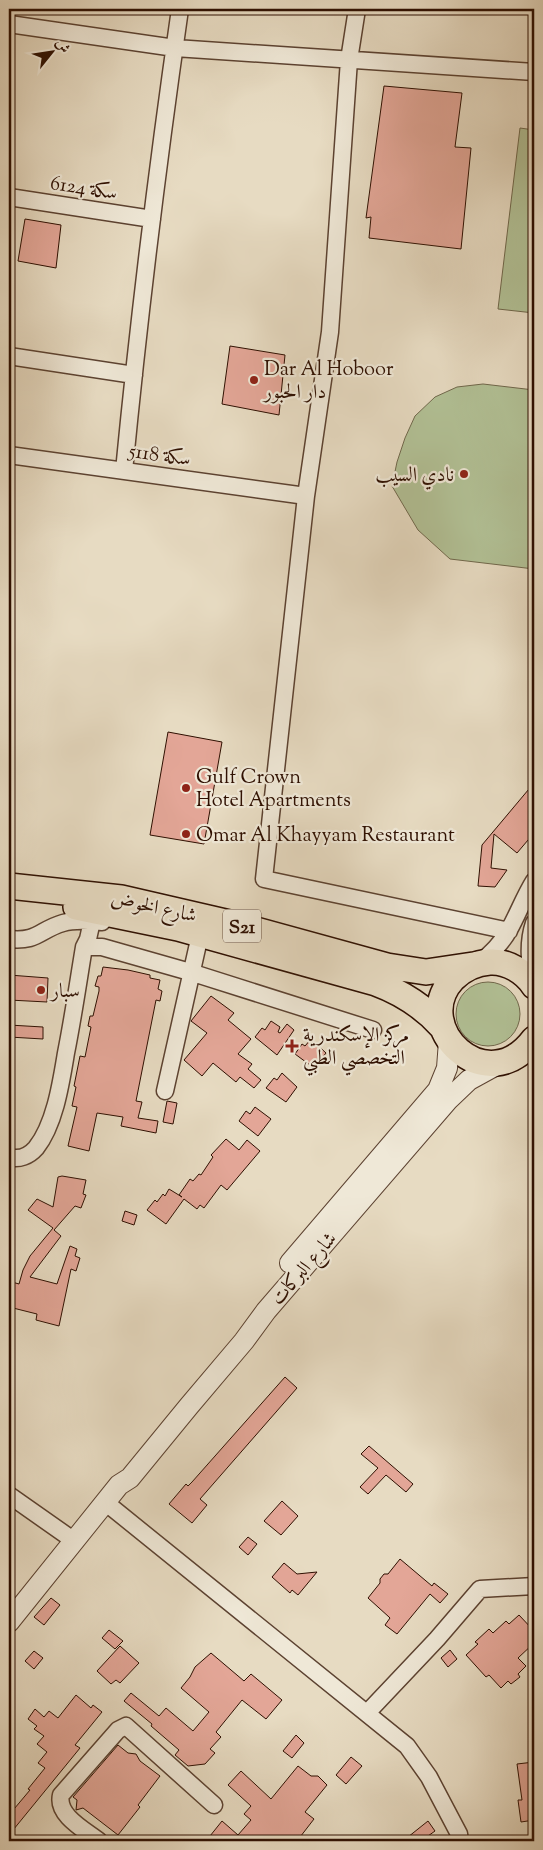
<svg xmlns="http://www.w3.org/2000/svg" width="543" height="1850" font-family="'Sorts Mill Goudy',Amiri,serif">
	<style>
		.green { fill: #b2c196; stroke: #70684c }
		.building { fill: #e3a697; stroke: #2e0f01 }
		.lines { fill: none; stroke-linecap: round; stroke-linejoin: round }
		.minor-casing { stroke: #5c4231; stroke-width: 19 }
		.tertiary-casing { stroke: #5c4231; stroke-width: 22 }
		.primary-casing { stroke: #2e0f01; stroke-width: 28 }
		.minor { stroke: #efe8d7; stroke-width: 16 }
		.tertiary { stroke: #efe8d7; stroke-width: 20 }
		.primary { stroke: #e7dbc2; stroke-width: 25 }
		.poi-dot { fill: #8f2418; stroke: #efe8d7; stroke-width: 2 }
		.labels { text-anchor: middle; stroke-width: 4.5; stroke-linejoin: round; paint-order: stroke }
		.shield { fill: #efe8d7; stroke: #685041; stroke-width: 1 }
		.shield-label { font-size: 19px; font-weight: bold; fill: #2e0f01 }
		.street-label { font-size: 20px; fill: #2e0f01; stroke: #efe8d7 }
		.poi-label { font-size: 20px; fill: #2e0f01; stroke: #efe8d7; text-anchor: start }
	</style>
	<rect width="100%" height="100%" fill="#e7dbc2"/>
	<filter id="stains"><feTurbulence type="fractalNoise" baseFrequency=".004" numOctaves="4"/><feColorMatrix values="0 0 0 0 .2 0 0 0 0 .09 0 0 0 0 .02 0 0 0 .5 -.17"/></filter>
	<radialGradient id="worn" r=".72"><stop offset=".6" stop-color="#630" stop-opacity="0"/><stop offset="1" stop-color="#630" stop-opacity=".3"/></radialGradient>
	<path class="green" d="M520,128L534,130V313L498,309Z
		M483,384L534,390V569L450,559L418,530L392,486L397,462L405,438L415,416L435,397L457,387Z
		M456 1014a32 32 0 1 1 64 0a32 32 0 1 1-64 0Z"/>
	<path class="building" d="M384,86L462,93L455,147L471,148L461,249L369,238L371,217L366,218Z
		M25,219L61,225L56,268L18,261Z
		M230,346L285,355L279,415L222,404Z
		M168,732L222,742L204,844L150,835Z
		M534,783V833L517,853L494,834L491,868L507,870L495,887L478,886L482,845Z
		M103,967L128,970L150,975V978L160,980L158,989L162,991L160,1001L156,1000L136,1101L142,1102L138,1118L158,1121L156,1133L121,1126L123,1117L97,1113L89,1151L68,1146L77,1107L72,1106L76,1087L74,1086L80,1056L85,1057L91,1027L88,1026L90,1016H93L99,991V987L95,986L98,976H101Z
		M9,975L48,978L47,1002L9,1000Z
		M211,996L234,1013L228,1020L251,1039L238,1054L252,1064L248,1069L261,1080L254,1088L240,1077L236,1082L213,1063L202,1076L184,1060L207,1033L191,1021Z
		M271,1021L280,1027L278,1032L280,1033L287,1024L294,1030L277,1055L255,1037L262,1028L265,1030Z
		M9,1025L43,1027V1039L9,1037Z
		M311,1039L326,1053L314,1068L295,1054L302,1044L305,1046Z
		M282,1073L297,1087L286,1102L266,1088L274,1078L277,1080Z
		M167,1101L177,1103L173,1124L163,1122Z
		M255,1107L271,1119L258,1136L239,1121L246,1111L250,1114Z
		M226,1139L239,1150L247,1140L260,1151L227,1190L221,1185L204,1208L200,1205L197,1209L184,1199L166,1224L147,1210L155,1200L157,1202L163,1194L165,1196L169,1189L182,1197L179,1195L190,1179L193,1181L199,1174L201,1175L213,1157L211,1155Z
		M62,1176L86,1180L83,1194L86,1195L81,1208L75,1206L54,1230L61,1236L30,1277L57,1284L70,1246L77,1249L75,1256L80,1258L76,1271L71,1269L59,1326L36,1320L37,1314L9,1307V1295L12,1282L19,1284L23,1270L30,1256L53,1228L28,1210L37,1199L53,1207L58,1177Z
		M125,1211L137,1215L134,1225L122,1221Z
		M285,1377L297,1388L200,1499L207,1505L192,1523L169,1504L186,1484L188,1486L192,1482Z
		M369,1446L413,1484L406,1492L386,1475L368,1494L360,1487L378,1468L361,1454Z
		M282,1501L298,1516L281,1535L264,1521Z
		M248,1537L257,1544L248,1555L239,1547Z
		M400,1559L432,1586L434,1583L448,1594L440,1603L430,1594L397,1634L385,1625L390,1618L389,1617L368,1598L380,1583V1579L384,1574H388Z
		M284,1563L297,1574L317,1572L298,1595L292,1590L290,1593L272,1577Z
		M51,1598L60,1605L44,1625L34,1617Z
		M519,1615L534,1631V1643L518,1658L526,1666L518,1674L520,1677L511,1684L508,1681L501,1688L489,1675L486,1677L466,1655L478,1644L475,1642L489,1629L493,1633L506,1621L509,1624Z
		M109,1630L123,1641L115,1649L102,1638Z
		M120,1646L139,1663L120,1683L116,1680L111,1684L97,1671Z
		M450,1650L457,1659L448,1667L441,1658Z
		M34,1651L43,1658L34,1669L25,1661Z
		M211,1653L244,1681L251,1674L282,1700L266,1719L242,1700L216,1732L221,1737L210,1749L215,1753L205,1764L188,1766L175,1755L179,1750L151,1726L152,1724L124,1701L131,1693L159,1716L166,1708L193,1731L209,1712L181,1688L190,1677L195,1667Z
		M76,1695L91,1708L93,1705L102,1712L75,1745L80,1748L9,1835V1815L30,1790L28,1789L45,1768L38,1763L47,1752L37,1744L44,1736L34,1729L37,1726L28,1719L35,1709L44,1717L49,1711L58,1718Z
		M296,1735L304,1743L292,1758L283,1751Z
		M118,1745L128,1753L136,1754L140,1761L160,1776L138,1805L140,1807L118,1835L83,1808L76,1810L77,1800L73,1797Z
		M351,1757L362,1766L346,1784L336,1775Z
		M534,1762V1820L521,1822L518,1800H522L517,1764Z
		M298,1766L311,1776H318L327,1785L305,1812L314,1819L297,1841H206L222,1821L238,1835L251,1820L244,1814L251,1806L228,1785L241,1771L271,1799Z
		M428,1821L435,1831L421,1841H403Z"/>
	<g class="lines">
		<g class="minor-casing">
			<path id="minor" d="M357,9L349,60L330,332L306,496L264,879L509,931
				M9,24L175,48L534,72
				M9,197L152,219
				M9,356L134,375
				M9,455L306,496
				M124,471C139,316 158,162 180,9
				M9,939C38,942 39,930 63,923C76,919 89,921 102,922
				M84,947H102L190,972L373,1030
				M480,963C491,953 502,943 509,930C518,914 524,897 534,881
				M533,984C530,963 527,944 534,923
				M165,1091L200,935
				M9,1157C19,1160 29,1156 36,1148C55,1124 61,1083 66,1053C73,1018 78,983 84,947L88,939L92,921
				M9,1495L73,1540
				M105,1502L407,1746L429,1777L459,1834L460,1841
				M367,1713L437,1639L480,1589L534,1586
				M99,1841C85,1830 56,1815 61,1795L118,1730L126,1726L214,1805"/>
		</g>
		<g class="tertiary-casing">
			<path id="tertiary" d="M290,1263L438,1090L447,1068L449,1041
				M9,1622L119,1485L130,1478L189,1406L244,1341L266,1311L448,1100L469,1080L500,1063"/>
		</g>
		<g class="primary-casing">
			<path id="primary" d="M9,886L121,898L238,925L387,966L426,972L473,965
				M76,907L178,928L376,983C403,993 423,1006 442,1027
				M534,986C525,972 507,961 490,962C475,963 463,969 453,979C409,1026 486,1103 534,1039"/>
		</g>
		<use href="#minor" class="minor"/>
		<use href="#tertiary" class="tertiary"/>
		<use href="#primary" class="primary"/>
	</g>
	<g class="poi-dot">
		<circle cx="254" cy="380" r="5"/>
		<circle cx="464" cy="474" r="5"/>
		<circle cx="186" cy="788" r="5"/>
		<circle cx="186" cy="834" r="5"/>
		<circle cx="41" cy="990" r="5"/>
		<path d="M289.5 1038.5h5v5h5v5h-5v5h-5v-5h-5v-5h5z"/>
	</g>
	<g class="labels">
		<rect class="shield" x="223" y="909.5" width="38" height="33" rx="4"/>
		<g class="shield-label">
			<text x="242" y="933">S21</text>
		</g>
		<g class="street-label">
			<text transform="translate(84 187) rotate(9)" y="7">سكة 6124</text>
			<text transform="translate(160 454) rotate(8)" y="7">سكة 5118</text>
			<text transform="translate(154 906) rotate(12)" y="7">شارع الخوض</text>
			<text transform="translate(303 1268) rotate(-49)" y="7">شارع البركات</text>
		</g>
		<g class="poi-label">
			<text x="264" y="375">Dar Al Hoboor<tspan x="264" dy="23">دار الحبور</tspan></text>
			<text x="454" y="481" text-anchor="end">نادي السيب</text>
			<text x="196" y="783">Gulf Crown<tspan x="196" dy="23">Hotel Apartments</tspan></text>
			<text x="196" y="841">Omar Al Khayyam Restaurant</text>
			<text x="51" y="997">سبار</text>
			<text x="303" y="1041">مركز الإسكندرية<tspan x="303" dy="23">التخصصي الطبي</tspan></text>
		</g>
	</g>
	<rect width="543" height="1850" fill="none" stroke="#e7dbc2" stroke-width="30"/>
	<rect x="10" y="10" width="523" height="1830" fill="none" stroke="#2e0f01" stroke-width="2.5"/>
	<rect x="15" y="15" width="513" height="1820" fill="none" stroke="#2e0f01"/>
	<g transform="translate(52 52) rotate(60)" stroke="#efe8d7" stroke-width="4" paint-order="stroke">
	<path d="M0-4L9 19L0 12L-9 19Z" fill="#2e0f01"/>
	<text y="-8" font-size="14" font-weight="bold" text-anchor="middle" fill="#2e0f01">ش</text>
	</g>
	<rect width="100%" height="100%" filter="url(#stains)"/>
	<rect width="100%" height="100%" fill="url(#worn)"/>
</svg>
